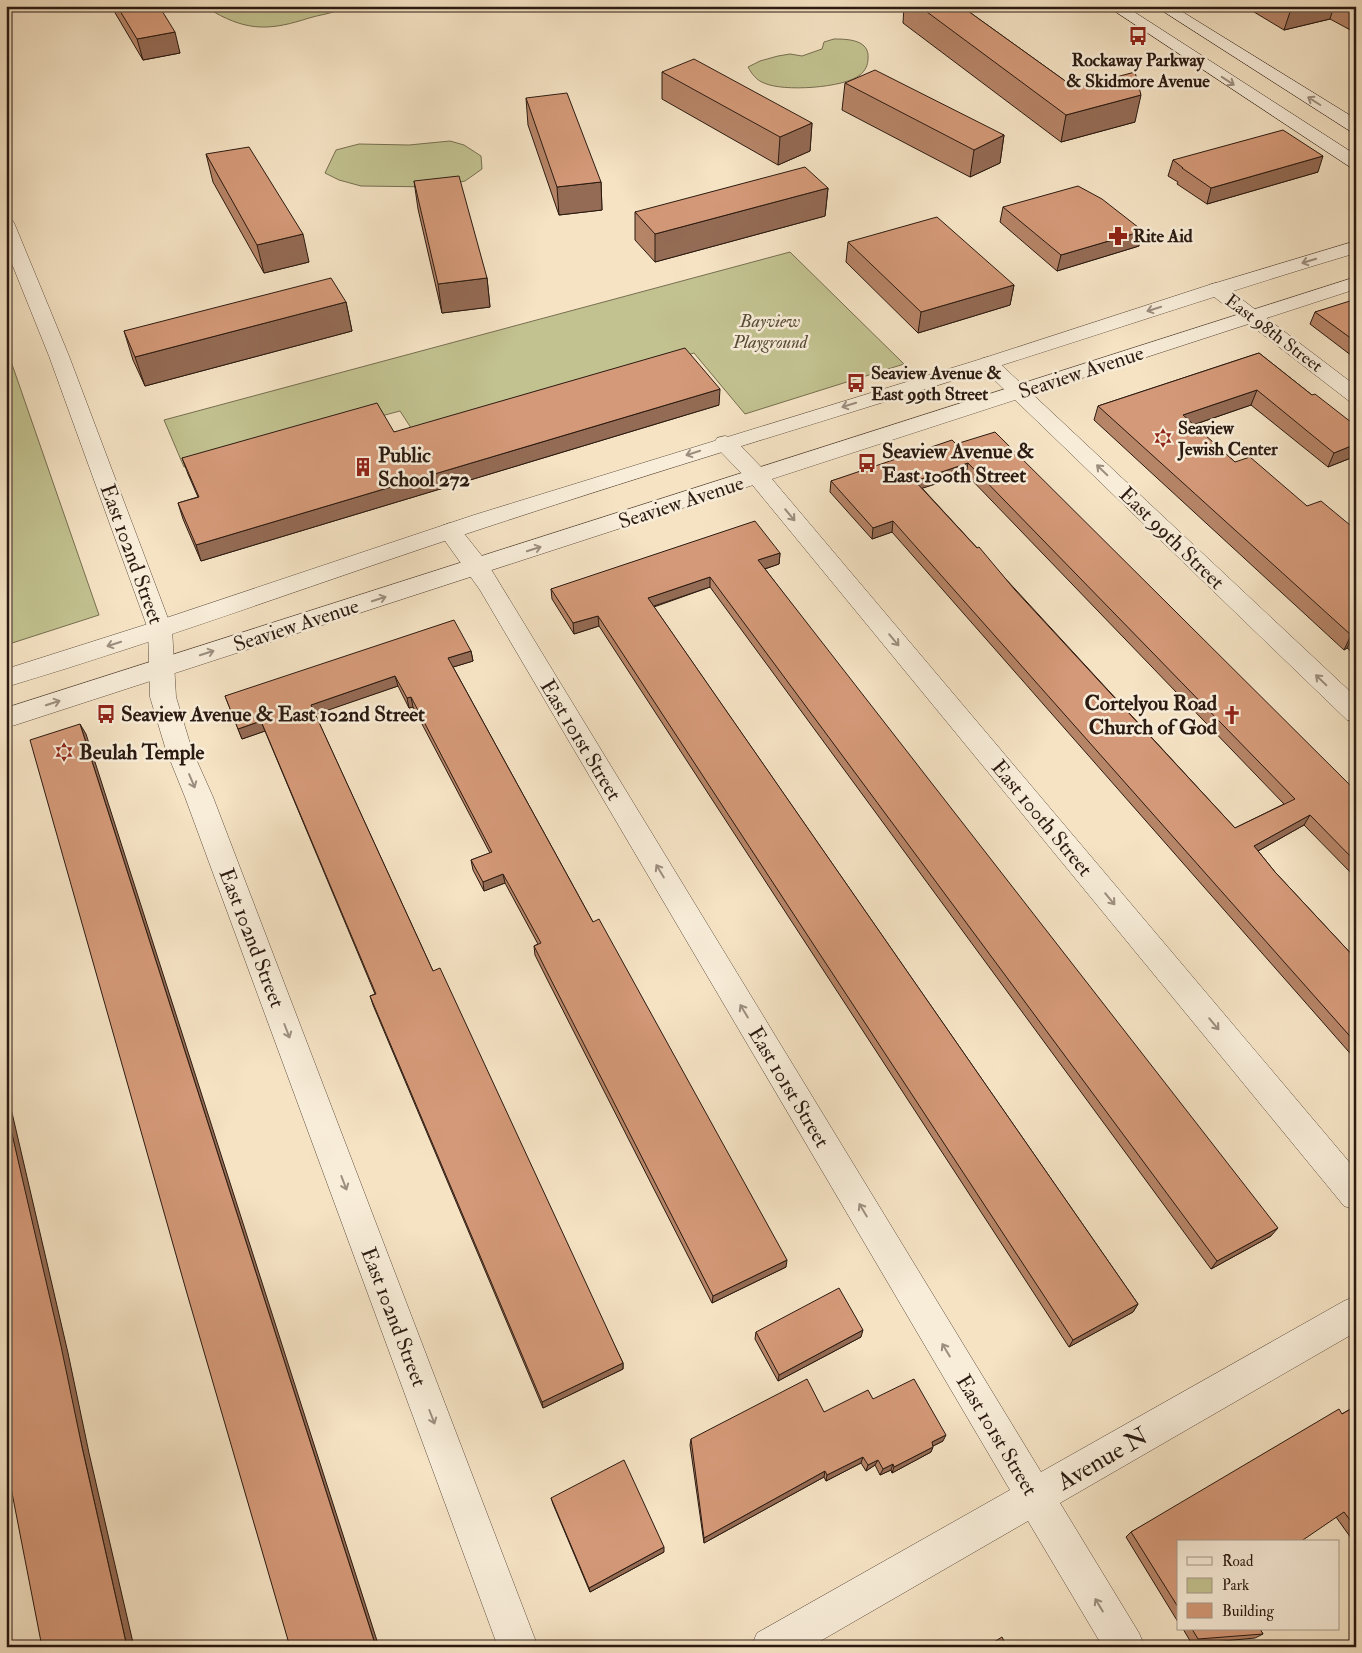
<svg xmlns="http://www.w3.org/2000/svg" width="1362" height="1653" font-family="'IM FELL Double Pica',serif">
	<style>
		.green { fill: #c2c290; stroke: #766e50 }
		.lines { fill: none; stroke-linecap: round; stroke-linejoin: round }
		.minor-casing { stroke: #5e4c3e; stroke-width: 1 }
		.tertiary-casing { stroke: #5e4c3e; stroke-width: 1 }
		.secondary-casing { stroke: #2b1a11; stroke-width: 1 }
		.minor { fill: #f8edd9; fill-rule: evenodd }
		.tertiary { fill: #f8edd9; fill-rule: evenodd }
		.secondary { fill: #f8edd9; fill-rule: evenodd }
		.wall { fill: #b68467; stroke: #2b1a11; fill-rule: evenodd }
		.shaded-wall { fill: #946b54; stroke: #2b1a11 }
		.building { fill: #d49978; stroke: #2b1a11; fill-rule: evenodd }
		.oneway { stroke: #9c8e7f }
		.labels { text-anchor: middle; stroke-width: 5; stroke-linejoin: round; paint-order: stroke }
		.far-poi-label { font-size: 18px; font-weight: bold; fill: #2b1a11; stroke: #f8edd9; text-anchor: start }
		.far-park-label { font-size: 18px; font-style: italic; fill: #584c37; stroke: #f8edd9 }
		.far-street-label { font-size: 18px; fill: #2b1a11; stroke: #f8edd9 }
		.street-label { font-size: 21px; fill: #2b1a11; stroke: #f8edd9 }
		.poi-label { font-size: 21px; font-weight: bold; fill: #2b1a11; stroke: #f8edd9; text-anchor: start }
		.near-street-label { font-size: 25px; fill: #2b1a11; stroke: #f8edd9 }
	</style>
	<rect width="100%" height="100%" fill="#f5e3c4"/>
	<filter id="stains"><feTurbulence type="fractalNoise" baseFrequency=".004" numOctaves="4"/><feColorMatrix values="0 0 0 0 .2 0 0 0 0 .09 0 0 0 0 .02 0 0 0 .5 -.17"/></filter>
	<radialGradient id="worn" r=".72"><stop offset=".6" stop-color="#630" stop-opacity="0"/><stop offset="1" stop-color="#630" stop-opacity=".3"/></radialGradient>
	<path class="green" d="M213,6H342L339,10C329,14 319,15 309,18C272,30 249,32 214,12Z
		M834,39C849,39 870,40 868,59C868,65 865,71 860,75C844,88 783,92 764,83C756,80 752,74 748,67L760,61L778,56L790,54L802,56L822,49L824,42Z
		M450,141L464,145L481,156L482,169L465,181L438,187L361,186L339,180L325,173L336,150L359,144L409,145Z
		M790,252L904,364L745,414L694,353L415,434L400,411L325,431H310L184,467L164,420Z
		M6,347L99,615L6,645Z"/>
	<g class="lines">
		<g class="minor-casing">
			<path id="minor" d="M6,219L13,221L15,225L69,356L172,629L176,697L192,750L213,797L538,1647H498L185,797L166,750L150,697L148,629L49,356L6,249Z
				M1216,283L1223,285L1356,386V402L1349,401L1209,293L1206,289L1209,285Z
				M988,357L995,359L1356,697V722L1347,720L981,367L978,363L981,359Z
				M725,436L733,438L766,472L1356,1170V1210L1344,1206L750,482L717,448L714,443L717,438Z
				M450,523L458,526L486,561L1041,1472L1344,1301L1356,1296V1332L1060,1503L1139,1633L1145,1647H1103L1028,1521L810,1647H751L757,1633L1010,1490L480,590L438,531L442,526Z"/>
		</g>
		<g class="tertiary-casing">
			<path id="tertiary" d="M1356,241V253C1235,289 1116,329 996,367C828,420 660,470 493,525C330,578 170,638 6,687V669L151,623L474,515L981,359L1209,285Z
				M1356,277V289L6,728V708Z"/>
		</g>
		<g class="secondary-casing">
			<path id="secondary" d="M1107,6H1125L1356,155V168L1350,167Z
				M1155,6H1173L1356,119V132L1350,131Z"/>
		</g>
		<use href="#minor" class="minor"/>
		<use href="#tertiary" class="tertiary"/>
		<use href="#secondary" class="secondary"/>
	</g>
	<path class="wall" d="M111,6H159L180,53L143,60Z
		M904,6H961L1075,88L1135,122L1061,142L903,23Z
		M1244,6H1356V33L1330,19L1284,30Z
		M662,72L812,123L810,151L778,165L662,99Z
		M845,83L1004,135L1000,163L970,177L842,110Z
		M526,98L601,182L602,210L559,215L528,125Z
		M206,154L309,262L264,273L213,182Z
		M1173,160L1318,172L1207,204L1177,184L1178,182L1168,176Z
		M414,181L487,278L490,307L442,313L418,209Z
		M828,188L825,216L655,262L635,240V212Z
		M1003,207L1139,246L1057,271L1000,222Z
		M848,242L1014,285L1010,305L918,333L846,262Z
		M346,302L352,331L145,386L133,360L124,331Z
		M1356,302V359L1310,324L1315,312Z
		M1259,353L1312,395L1356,426V456L1328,467L1251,405L1193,425L1235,462L1307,506L1356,530V656L1347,648L1344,650L1094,420L1098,406Z
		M719,405L201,561L183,519L178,503L198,497L188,474L182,458L394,432Z
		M956,444L1356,791V878L1304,825L1258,851L1275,872L1356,959V1060L892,532L872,539L830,492L831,481ZM966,474L1284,804L1235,828L922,488Z
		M780,553L779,564L765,569L1271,1236L1211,1269L710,587L654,607L1138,1304L1133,1312L1069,1347L599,626L574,634L552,599L551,589Z
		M471,651L473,661L453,667L593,922L786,1267L712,1303L547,979L535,955L534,946L538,944L505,883L484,891L473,870L471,860L490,853L413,707L409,708L398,686L315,714L433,971L623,1363V1369L543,1408L373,1005L370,996L375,994L265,731L242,739L225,696Z
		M756,1332L861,1337L778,1381L755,1339Z
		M873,1399L943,1441L933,1446L931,1452L892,1473L891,1470L880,1475L875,1465L866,1471L861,1463L826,1481L824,1477L704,1543L690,1445L691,1439L824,1412Z
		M1356,1406V1545L1336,1517L1178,1542V1622L1126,1537L1131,1532Z
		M551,1498L664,1552L590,1592L553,1504Z
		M1183,1629H1260L1263,1634L1255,1638L1192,1644Z"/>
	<path class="shaded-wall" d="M1311,6H1334L1330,19L1284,30L1290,12Z
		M175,32L180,53L143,60L137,39Z
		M1141,95L1135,122L1061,142L1066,115Z
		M812,123L810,151L778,165L780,137Z
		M1004,135L1000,163L970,177L974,150Z
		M1323,156L1318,172L1207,204L1211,188Z
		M601,182L602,210L559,215L557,187Z
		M828,188L825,216L655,262V234Z
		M1143,231L1139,246L1057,271L1061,255Z
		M303,234L309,262L264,273L257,245Z
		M487,278L490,307L442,313L438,284Z
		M1014,285L1010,305L918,333L921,312Z
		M346,302L352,331L145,386L135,357Z
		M720,389L719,405L201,561L196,545Z
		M1257,390L1251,405L1178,430L1183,415Z
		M1356,444V456L1328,467L1334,453Z
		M968,463L966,474L914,491L915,481Z
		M893,521L892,532L872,539L873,528Z
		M780,553L779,564L758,571V560Z
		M710,577V587L648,608V598Z
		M598,616L599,626L574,634L573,623Z
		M1354,634L1347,648L1344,650L1351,635Z
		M471,651L473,661L450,668L448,658Z
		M395,676L398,686L314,715L311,705Z
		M411,697L413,707L409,708L407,698Z
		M261,721L265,731L242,739L238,729Z
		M80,724L86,734L379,1647H376Z
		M1310,815L1304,825L1249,856L1254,846Z
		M503,874L505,883L484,891L483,882Z
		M6,1087L68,1353L89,1453L134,1647H127L6,1108Z
		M1278,1228L1271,1236L1211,1269L1217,1261Z
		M787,1260L786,1267L712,1303L713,1296Z
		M1138,1304L1133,1312L1069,1347L1073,1340Z
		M863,1330L861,1337L778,1381L779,1375Z
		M623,1363V1369L543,1408L542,1402Z
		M946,1435L943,1441L929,1448L932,1442Z
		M933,1447L931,1452L892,1473L894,1467Z
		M863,1457L861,1463L826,1481L827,1475Z
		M878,1460L875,1465L866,1471L868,1465Z
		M893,1464L891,1470L880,1475L883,1469Z
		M825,1471L824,1477L704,1543V1538Z
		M664,1547V1552L590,1592L589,1588Z"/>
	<path class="building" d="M117,6H159L175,32L137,39Z
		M919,6H961L1075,88L1135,72L1141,95L1066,115Z
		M1281,6H1311L1290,12Z
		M1348,6H1356V11Z
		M694,59L812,123L780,137L662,72Z
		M875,70L1004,135L974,150L845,83Z
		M567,93L601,182L557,187L526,98Z
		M1283,130L1323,156L1211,188L1182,168H1183L1173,160Z
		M249,147L303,234L257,245L206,154Z
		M805,167L828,188L655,234L635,212Z
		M459,176L487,278L438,284L414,181Z
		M1078,186L1102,199L1143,231L1061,255L1003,207Z
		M937,217L1014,285L921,312L848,242Z
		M331,278L346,302L135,357L124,331Z
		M1353,300L1356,302V342L1315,312Z
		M685,348L720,389L196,545L178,503L199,497L182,458L377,403L394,432Z
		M1259,353L1312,395L1315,394L1356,426V444L1334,453L1257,390L1183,415L1235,462L1250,457L1307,506L1321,501L1356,530V636L1354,634L1351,635L1098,406Z
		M995,432L1356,791V862L1310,815L1254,846L1275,872L1356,959V1043L893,521L873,528L831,481L952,440L956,444ZM968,463L1295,799L1235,828L1015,590L979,547L977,548L915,481Z
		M755,521L780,553L758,560L1278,1228L1217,1261L710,577L648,598L1138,1304L1073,1340L598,616L573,623L551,589Z
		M454,620L471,651L448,658L593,922L599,919L787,1260L713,1296L546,970L534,946L541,943L503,874L483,882L471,860L492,852L411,697L407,698L395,676L311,705L433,971L440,968L623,1363L542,1402L370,996L376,994L261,721L238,729L225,696Z
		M80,724L376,1647H290L186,1290L30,740Z
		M6,1108L61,1346L82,1447L127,1647H42L6,1462Z
		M839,1288L863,1330L779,1375L756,1332Z
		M807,1379L824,1412L868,1390L873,1399L914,1379L946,1435L932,1442L933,1447L894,1467L893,1464L883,1469L878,1460L868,1465L863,1457L827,1475L825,1471L704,1538L691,1439Z
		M1356,1406V1528L1344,1512L1300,1542H1178V1607L1131,1532L1339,1409L1342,1414Z
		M624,1460L664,1547L589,1588L551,1498Z
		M1192,1629H1260L1263,1634L1198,1639Z
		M1002,1637L1007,1647H986Z"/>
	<defs><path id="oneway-shaft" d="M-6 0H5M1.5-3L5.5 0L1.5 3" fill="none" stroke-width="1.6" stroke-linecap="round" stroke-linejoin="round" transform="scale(1.25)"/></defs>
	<g class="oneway">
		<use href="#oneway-shaft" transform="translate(1228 81) rotate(33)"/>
		<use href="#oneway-shaft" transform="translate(1314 101) rotate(-148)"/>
		<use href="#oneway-shaft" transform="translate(1309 261) rotate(163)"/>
		<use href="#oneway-shaft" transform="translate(1154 309) rotate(162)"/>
		<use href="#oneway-shaft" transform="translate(849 405) rotate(163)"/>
		<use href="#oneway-shaft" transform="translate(693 453) rotate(162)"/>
		<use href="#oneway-shaft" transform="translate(1102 470) rotate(-136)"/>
		<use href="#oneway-shaft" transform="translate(790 515) rotate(50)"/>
		<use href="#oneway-shaft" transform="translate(534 549) rotate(-18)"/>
		<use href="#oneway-shaft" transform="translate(379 599) rotate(-18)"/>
		<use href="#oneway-shaft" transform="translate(894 640) rotate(50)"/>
		<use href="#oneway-shaft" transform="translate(114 644) rotate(162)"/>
		<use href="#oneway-shaft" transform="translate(207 653) rotate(-18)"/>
		<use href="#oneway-shaft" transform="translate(1321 680) rotate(-136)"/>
		<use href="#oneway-shaft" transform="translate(53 703) rotate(-18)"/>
		<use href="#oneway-shaft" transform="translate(192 781) rotate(67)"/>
		<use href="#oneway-shaft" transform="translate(660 871) rotate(-121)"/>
		<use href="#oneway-shaft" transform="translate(1110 899) rotate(50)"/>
		<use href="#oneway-shaft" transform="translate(744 1011) rotate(-121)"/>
		<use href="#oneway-shaft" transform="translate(1214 1024) rotate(50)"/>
		<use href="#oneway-shaft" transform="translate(287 1031) rotate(69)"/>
		<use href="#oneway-shaft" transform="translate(344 1183) rotate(69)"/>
		<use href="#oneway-shaft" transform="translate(863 1210) rotate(-121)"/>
		<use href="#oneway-shaft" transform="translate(946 1350) rotate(-121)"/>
		<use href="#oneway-shaft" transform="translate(432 1417) rotate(69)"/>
		<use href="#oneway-shaft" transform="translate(1099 1605) rotate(-121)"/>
	</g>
	<defs>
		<g id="bus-bare" transform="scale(1.5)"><path d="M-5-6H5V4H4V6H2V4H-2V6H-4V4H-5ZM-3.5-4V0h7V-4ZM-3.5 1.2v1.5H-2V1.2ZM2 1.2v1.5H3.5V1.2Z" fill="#8f2418" stroke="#f8edd9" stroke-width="2.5" paint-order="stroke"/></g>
		<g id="pharmacy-bare" transform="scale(1.5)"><path d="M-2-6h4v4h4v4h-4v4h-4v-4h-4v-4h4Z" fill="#8f2418" stroke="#f8edd9" stroke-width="2.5" paint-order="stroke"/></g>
		<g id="synagogue-bare" transform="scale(1.5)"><path d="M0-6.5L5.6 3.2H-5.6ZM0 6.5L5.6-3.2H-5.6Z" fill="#8f2418" stroke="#f8edd9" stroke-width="2.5" paint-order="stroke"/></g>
		<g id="building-bare" transform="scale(1.5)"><path d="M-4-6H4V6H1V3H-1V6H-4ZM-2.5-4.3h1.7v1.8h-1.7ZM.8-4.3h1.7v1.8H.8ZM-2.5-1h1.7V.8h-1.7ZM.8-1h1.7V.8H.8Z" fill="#8f2418" stroke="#f8edd9" stroke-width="2.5" paint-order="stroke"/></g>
		<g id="church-bare" transform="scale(1.5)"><path d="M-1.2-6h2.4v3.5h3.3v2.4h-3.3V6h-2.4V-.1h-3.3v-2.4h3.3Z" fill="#8f2418" stroke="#f8edd9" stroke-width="2.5" paint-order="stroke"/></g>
	</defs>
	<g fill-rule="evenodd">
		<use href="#bus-bare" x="1138" y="36"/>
		<use href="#pharmacy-bare" x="1118" y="236"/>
		<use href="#bus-bare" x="856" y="383"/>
		<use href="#synagogue-bare" x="1163" y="438"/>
		<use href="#bus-bare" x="867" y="463"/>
		<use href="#building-bare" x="363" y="467"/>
		<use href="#bus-bare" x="106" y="714"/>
		<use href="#church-bare" x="1232" y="715"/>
		<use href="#synagogue-bare" x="64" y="752"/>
	</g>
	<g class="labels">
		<g class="far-poi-label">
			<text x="1138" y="66" text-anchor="middle">Rockaway Parkway<tspan x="1138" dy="21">&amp; Skidmore Avenue</tspan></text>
			<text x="1133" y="242">Rite Aid</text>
			<text x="871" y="379">Seaview Avenue &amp;<tspan x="871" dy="21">East 99th Street</tspan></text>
			<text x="1178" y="434">Seaview<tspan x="1178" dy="21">Jewish Center</tspan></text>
		</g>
		<g class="far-park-label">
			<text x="770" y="327">Bayview<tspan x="770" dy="21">Playground</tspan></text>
		</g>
		<g class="far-street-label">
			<text transform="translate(1274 333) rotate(37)" y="6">East 98th Street</text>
		</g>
		<g class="street-label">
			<text transform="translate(1081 372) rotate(-18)" y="7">Seaview Avenue</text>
			<text transform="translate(681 502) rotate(-18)" y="7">Seaview Avenue</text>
			<text transform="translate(1172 538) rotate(44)" y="7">East 99th Street</text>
			<text transform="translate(132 554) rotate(70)" y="7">East 102nd Street</text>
			<text transform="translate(296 625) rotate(-18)" y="7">Seaview Avenue</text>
			<text transform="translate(581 740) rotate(59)" y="7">East 101st Street</text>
			<text transform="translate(1042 818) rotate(50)" y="7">East 100th Street</text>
			<text transform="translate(252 938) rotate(69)" y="7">East 102nd Street</text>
			<text transform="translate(789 1087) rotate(59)" y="7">East 101st Street</text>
			<text transform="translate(394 1317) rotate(69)" y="7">East 102nd Street</text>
			<text transform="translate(997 1435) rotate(59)" y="7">East 101st Street</text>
		</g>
		<g class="poi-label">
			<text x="882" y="458">Seaview Avenue &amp;<tspan x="882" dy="24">East 100th Street</tspan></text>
			<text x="378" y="462">Public<tspan x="378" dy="24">School 272</tspan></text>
			<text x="1217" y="710" text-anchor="end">Cortelyou Road<tspan x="1217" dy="24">Church of God</tspan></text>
			<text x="121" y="721">Seaview Avenue &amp; East 102nd Street</text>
			<text x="79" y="759">Beulah Temple</text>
		</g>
		<g class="near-street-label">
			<text transform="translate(1102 1458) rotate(-30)" y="9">Avenue N</text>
		</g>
	</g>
	<rect width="1362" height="1653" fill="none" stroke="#f5e3c4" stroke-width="25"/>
	<rect x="8" y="8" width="1347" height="1638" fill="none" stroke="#2b1a11" stroke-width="2.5"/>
	<rect x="12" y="12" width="1337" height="1628" fill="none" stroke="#2b1a11"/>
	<rect x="1177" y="1540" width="162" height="90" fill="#f8edd9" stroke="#a69989"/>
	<rect x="1187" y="1557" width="25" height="8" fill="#f8edd9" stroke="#a69989"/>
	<text x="1222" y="1566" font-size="15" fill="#2b1a11">Road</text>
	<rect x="1187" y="1578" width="25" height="15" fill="#c2c290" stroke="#a69989"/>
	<text x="1222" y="1590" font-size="15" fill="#2b1a11">Park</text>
	<rect x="1187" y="1603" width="25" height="15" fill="#d49978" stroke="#a69989"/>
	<text x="1222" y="1616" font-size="15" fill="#2b1a11">Building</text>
	<rect width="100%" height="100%" filter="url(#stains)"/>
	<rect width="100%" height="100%" fill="url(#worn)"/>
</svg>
